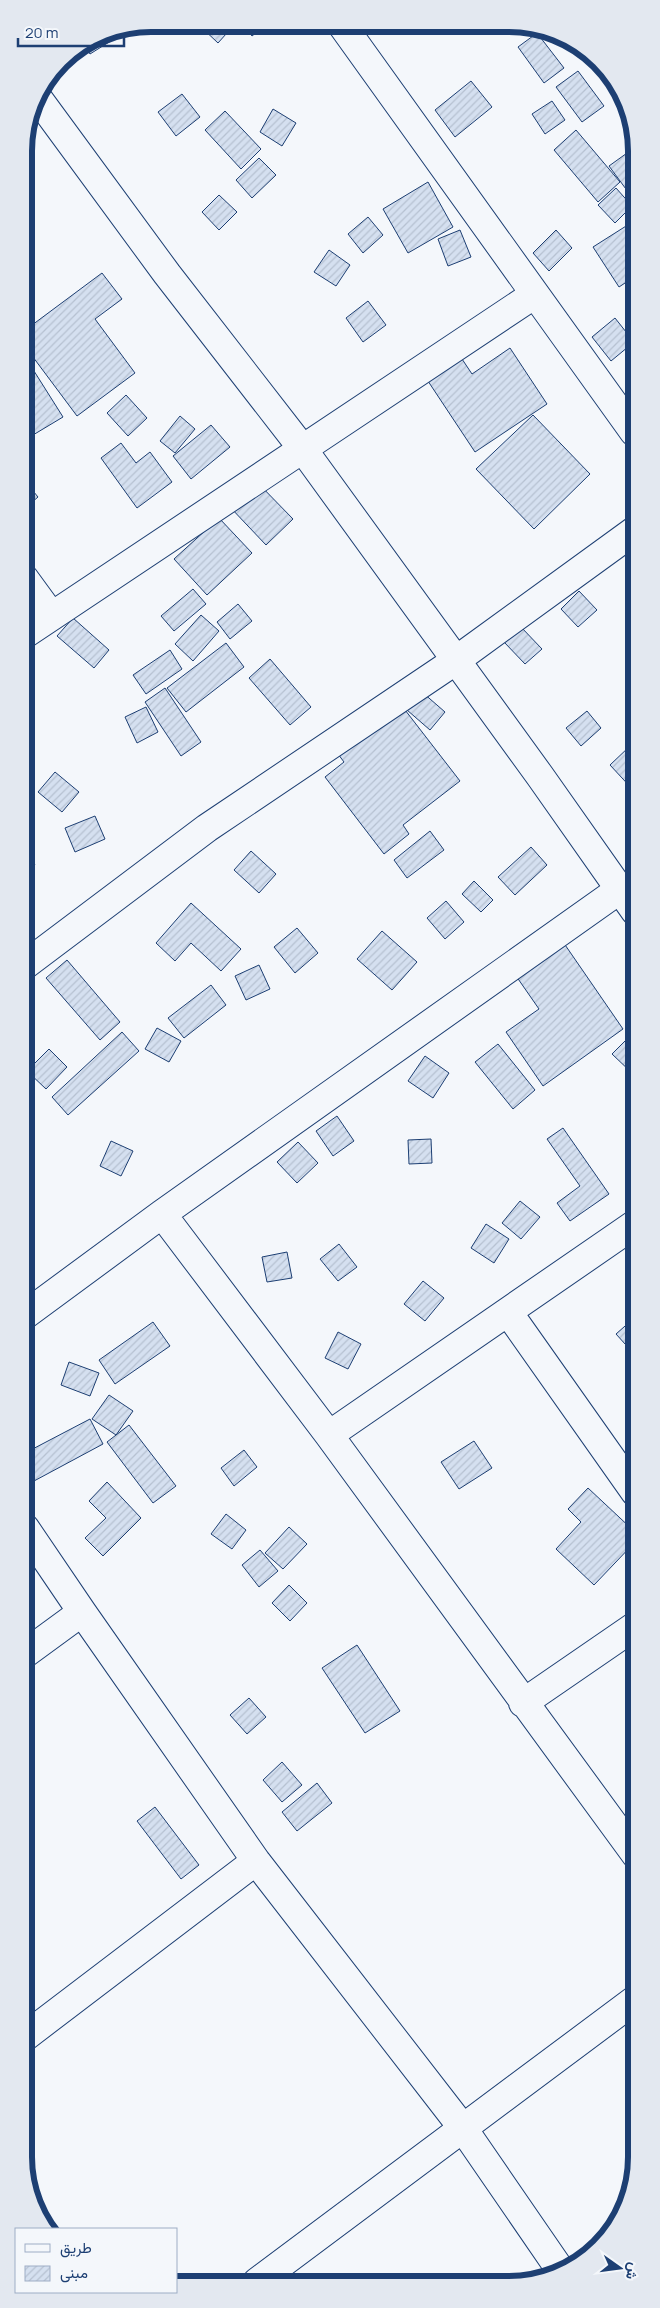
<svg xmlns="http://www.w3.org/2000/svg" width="660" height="2308" font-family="Manrope,Vazirmatn,sans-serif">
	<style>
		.building { fill: url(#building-hatch); stroke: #1d3f73 }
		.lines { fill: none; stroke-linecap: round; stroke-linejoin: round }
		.street-casing { stroke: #1d3f73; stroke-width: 30 }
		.secondary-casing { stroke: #1d3f73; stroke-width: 30 }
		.street { stroke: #f4f7fb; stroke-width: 28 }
		.secondary { stroke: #f4f7fb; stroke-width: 28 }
		.rim { fill: none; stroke: #1d3f73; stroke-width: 6 }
	</style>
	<defs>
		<pattern id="building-hatch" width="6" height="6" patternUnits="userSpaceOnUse" patternTransform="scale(1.25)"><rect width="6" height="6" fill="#d5e0f0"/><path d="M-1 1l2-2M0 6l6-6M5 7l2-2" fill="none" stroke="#b6c1d1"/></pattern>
	</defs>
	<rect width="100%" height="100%" fill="#f4f7fb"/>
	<path class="building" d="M202,24H235L218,43L200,26Z
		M242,24L266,25L252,36Z
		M133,27L90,54L85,46L103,33Z
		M537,33L564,68L544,83L518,47Z
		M578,71L604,106L582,122L556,87Z
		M471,81L492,107L455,137L435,110Z
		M182,94L200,117L176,136L158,112Z
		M552,101L565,120L545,134L532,114Z
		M273,109L296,123L282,146L260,132Z
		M225,111L261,149L241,169L205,130Z
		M576,130L620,182L598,202L554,150Z
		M634,148V200L609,166Z
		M259,158L276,175L252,198L236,180Z
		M428,182L453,227L408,253L383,209Z
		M616,188L632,206L615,223L598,205Z
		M219,195L237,212L219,230L202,212Z
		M368,217L383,235L363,253L348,234Z
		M634,221V277L619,287L593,247Z
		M460,230L471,257L448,266L438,239Z
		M556,230L572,248L549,271L533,253Z
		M329,250L350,265L336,286L314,272Z
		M102,273L122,299L95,319L135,373L77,416L24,345V331Z
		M368,301L386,325L363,342L346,318Z
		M615,318L634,342L611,361L592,337Z
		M454,347L472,374L510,348L547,404L475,452L420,369Z
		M34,371L63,417L28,438L24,432V410L29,407L24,400V377Z
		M126,395L147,418L128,436L107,413Z
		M533,415L590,474L534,529L476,469Z
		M180,416L195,429L175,453L160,441Z
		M211,425L230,447L191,479L173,456Z
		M121,443L136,463L150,452L172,482L137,508L101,458Z
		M24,480L38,497L24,509Z
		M255,480L293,519L266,545L229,506Z
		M219,518L252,553L207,595L174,559Z
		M193,589L206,604L174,631L161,616Z
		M579,591L597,610L578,627L561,609Z
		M238,604L252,621L230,639L217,622Z
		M201,615L219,631L193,661L175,644Z
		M73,618L109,650L94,668L57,636Z
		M521,627L542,649L525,664L504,642Z
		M226,643L244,667L186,712L167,688Z
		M170,650L182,669L146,694L133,675Z
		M270,659L311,707L290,725L249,678Z
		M165,688L201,742L181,756L145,702Z
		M422,692L445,712L430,730L407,710Z
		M395,697L460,781L403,825L409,834L384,854L325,777L344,762L332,746Z
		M146,707L158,732L137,743L125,717Z
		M587,711L601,728L581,746L566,728Z
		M630,746L635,750V792L610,765Z
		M55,772L79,792L62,812L38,792Z
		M95,816L105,839L75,852L65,828Z
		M430,831L444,850L407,878L394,860Z
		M531,847L547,865L515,895L498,877Z
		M25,849L35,865L25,872Z
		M251,851L276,874L259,893L234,870Z
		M474,881L493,900L481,912L462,894Z
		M446,901L464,922L445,939L427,918Z
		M191,903L241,949L221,971L191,943L175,961L156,943Z
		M297,928L318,953L295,973L274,947Z
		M382,931L417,962L392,990L357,959Z
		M561,939L623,1029L543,1086L506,1032L539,1009L514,973Z
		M67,960L120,1022L100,1040L46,978Z
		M259,965L270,989L246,1000L235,976Z
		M211,985L226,1005L184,1038L168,1018Z
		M157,1028L181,1041L169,1062L145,1049Z
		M635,1031V1072L633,1074L612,1054Z
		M122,1032L139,1051L68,1115L52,1097Z
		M498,1044L535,1090L513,1109L475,1062Z
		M49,1049L67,1067L46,1089L27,1071Z
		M425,1056L449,1073L433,1098L408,1081Z
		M337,1116L354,1141L333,1156L316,1131Z
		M563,1128L609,1194L570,1221L557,1203L580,1186L547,1139Z
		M431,1139L432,1163L409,1164L408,1140Z
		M111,1141L133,1151L121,1176L100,1166Z
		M298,1142L318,1163L297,1183L277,1162Z
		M520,1201L540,1217L521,1239L502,1223Z
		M486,1224L509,1239L494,1263L471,1248Z
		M339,1244L357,1267L338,1281L320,1259Z
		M287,1252L292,1278L267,1282L262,1257Z
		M423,1281L444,1298L425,1321L404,1304Z
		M633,1319L635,1322V1355L616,1334Z
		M153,1322L170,1346L115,1384L99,1360Z
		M338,1332L361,1344L348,1369L325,1358Z
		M69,1362L99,1373L90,1396L61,1385Z
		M109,1395L133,1411L116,1435L92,1419Z
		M90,1419L103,1444L34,1481L25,1464V1453Z
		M129,1425L176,1486L153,1503L107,1442Z
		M474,1441L492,1468L459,1489L441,1462Z
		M244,1450L257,1467L234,1486L221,1468Z
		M107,1482L141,1518L103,1556L85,1538L106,1518L89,1501Z
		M588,1488L635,1532V1542L594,1585L556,1549L581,1522L568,1509Z
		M226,1514L246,1530L232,1549L211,1534Z
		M289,1527L307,1544L283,1569L265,1553Z
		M260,1550L278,1571L259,1587L242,1565Z
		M289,1585L307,1603L290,1621L272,1603Z
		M357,1645L400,1711L365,1733L322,1668Z
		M249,1698L266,1717L247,1734L230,1715Z
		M282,1762L302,1785L282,1802L263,1780Z
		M317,1783L332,1803L297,1831L282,1812Z
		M155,1807L199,1865L181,1879L137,1821Z"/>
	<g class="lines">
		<g class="street-casing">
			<path id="street" d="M342,25L634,432
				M24,578L51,615
				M25,634L535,294
				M25,965L207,828L455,661L634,531
				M162,1214L329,1435L636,1855
				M508,1312L635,1492
				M25,1315L162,1214L619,890
				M329,1435L635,1224
				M25,1528L82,1612L256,1861L462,2127L561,2271
				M26,1653L82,1612
				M523,1703L635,1626
				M26,2036L256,1861
				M257,2282L636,1999"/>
		</g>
		<g class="secondary-casing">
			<path id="secondary" d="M37,97L167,274L302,448L540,776L635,911"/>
		</g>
		<use href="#street" class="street"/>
		<use href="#secondary" class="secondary"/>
	</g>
	<path d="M0 0H660V2308H0ZM151 32H509A119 119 0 0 1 628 151V2157A119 119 0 0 1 509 2276H151A119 119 0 0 1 32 2157V151A119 119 0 0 1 151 32Z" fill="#e3e8f0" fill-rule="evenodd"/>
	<path class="rim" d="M151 32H509A119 119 0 0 1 628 151V2157A119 119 0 0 1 509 2276H151A119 119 0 0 1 32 2157V151A119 119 0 0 1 151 32Z"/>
	<rect x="15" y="2228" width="162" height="65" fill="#f4f7fb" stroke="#9eadc5"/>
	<rect x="25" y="2244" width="25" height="8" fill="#f4f7fb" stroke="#9eadc5"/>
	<text x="60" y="2253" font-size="15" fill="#1d3f73">طريق</text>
	<rect x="25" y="2266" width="25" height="15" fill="url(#building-hatch)" stroke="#9eadc5"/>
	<text x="60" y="2278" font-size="15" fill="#1d3f73">مبنى</text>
	<g transform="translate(620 2268) rotate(104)" stroke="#f4f7fb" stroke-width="4" paint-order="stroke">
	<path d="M0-4L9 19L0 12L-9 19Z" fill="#1d3f73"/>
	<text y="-8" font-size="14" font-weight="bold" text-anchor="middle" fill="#1d3f73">ش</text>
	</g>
	<path d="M18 38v8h106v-8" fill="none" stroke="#1d3f73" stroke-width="2.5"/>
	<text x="25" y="38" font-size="15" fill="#1d3f73" stroke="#f4f7fb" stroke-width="4" paint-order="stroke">20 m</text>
</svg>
